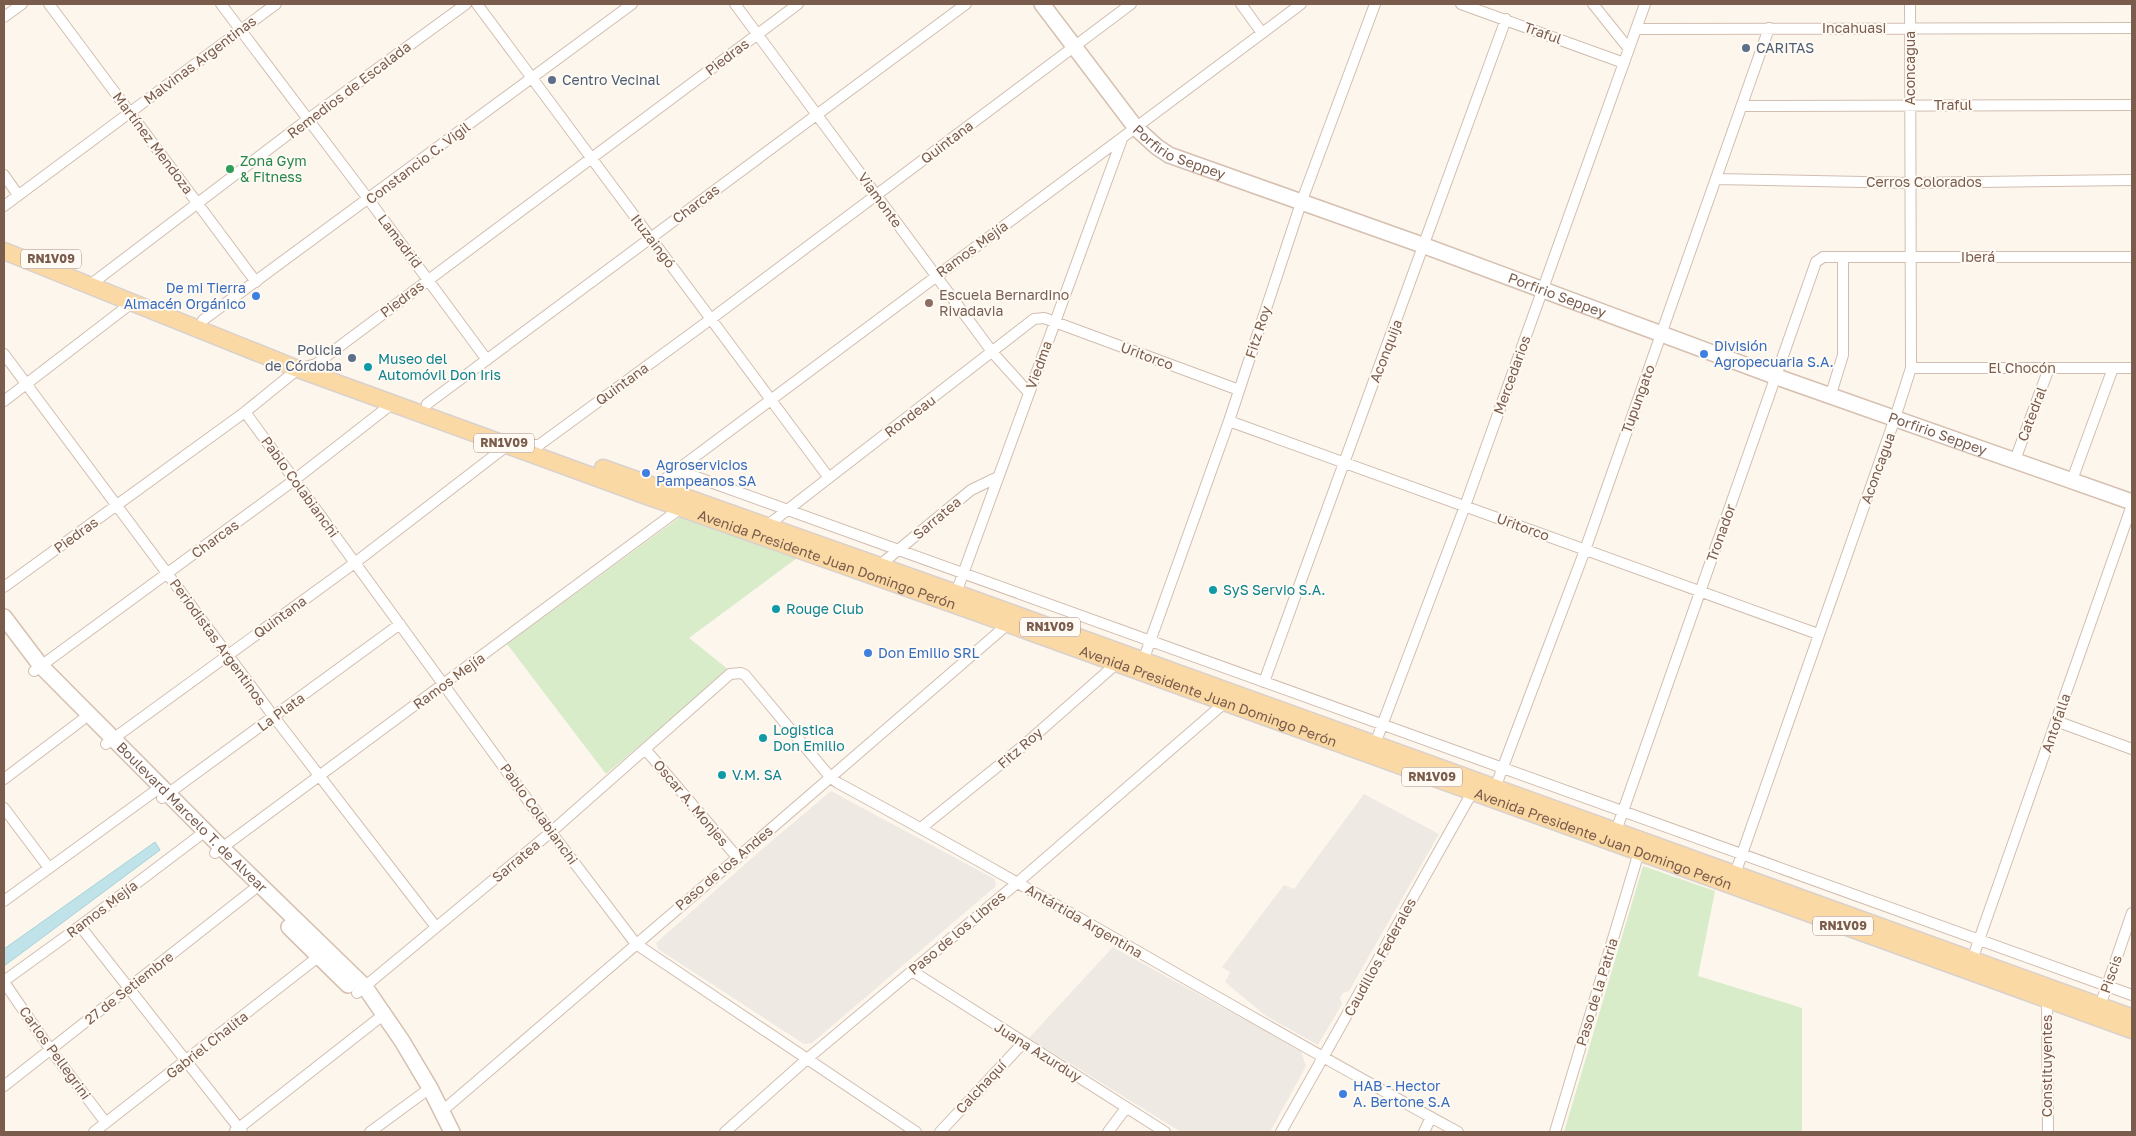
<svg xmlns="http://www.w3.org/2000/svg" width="2136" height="1136" font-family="'Golos Text',sans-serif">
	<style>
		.industrial { fill: #efe9e4 }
		.green { fill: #d8ecc9 }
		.water { fill: #bfe3e8; stroke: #a5d3da }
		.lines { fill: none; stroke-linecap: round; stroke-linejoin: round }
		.street-casing { stroke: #d1beb0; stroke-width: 12 }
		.secondary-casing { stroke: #d6c0b0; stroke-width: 18 }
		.primary-casing { stroke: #dad1cd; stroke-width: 19 }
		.street { stroke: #fff; stroke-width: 10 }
		.secondary { stroke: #fff; stroke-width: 15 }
		.primary { stroke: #fbd9a5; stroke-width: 16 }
		.service-dot { fill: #5c6f8a; stroke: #fffaf3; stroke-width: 2 }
		.leisure-dot { fill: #2e9e5b; stroke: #fffaf3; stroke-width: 2 }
		.shop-dot { fill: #3f7fe0; stroke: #fffaf3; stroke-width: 2 }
		.education-dot { fill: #8d6e63; stroke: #fffaf3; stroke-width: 2 }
		.culture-dot { fill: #0f9aa8; stroke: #fffaf3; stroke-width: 2 }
		.labels { text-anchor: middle; stroke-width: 4; stroke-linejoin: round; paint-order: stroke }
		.shield { fill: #fffaf3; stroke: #a28b7f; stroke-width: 1 }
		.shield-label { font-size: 12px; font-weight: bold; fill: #7a5c4d }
		.street-label { font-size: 14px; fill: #7a5c4d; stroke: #fffaf3 }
		.service-label { font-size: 14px; fill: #4e5e75; stroke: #fffaf3; text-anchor: start }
		.leisure-label { font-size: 14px; fill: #27864d; stroke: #fffaf3; text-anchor: start }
		.shop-label { font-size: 14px; fill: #366cbe; stroke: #fffaf3; text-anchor: start }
		.education-label { font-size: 14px; fill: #785e54; stroke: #fffaf3; text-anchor: start }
		.culture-label { font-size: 14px; fill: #0d838f; stroke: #fffaf3; text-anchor: start }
	</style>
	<rect width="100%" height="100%" fill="#fdf6ec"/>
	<path class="industrial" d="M831,791L989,876L995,879L996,886L812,1043L804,1044L658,949L656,943L761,850Z
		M1364,794L1439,834L1349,991L1343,993L1340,998L1342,1004L1318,1045L1266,1016L1225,982L1230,972L1222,967L1284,885L1294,889Z
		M1113,947L1301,1051L1306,1066L1270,1132H1181L1029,1038Z"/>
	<path class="green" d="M680,517L797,558L689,638L729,670L606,774L507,644Z
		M1643,866L1715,891L1698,976L1802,1008V1132H1564Z"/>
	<path class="water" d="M155,842L160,850L4,966V949Z"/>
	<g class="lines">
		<g class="street-casing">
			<path id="street" d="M49,4L256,282
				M221,4L369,200L487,360
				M477,4L829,478
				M735,4L993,353L1029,393
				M1241,4L1262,33
				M1461,4L1624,63
				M1593,4L1629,49
				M4,17L22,4
				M1637,29L2132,28
				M1743,106L2132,105
				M4,175L18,195
				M1717,179L1911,183L2132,180
				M4,206L276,4
				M90,285L307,120L466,4
				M203,320L632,4
				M4,354L274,717L436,927
				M1911,368H2132
				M1831,394L1843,355V257
				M4,401L133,302
				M427,404L966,4
				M245,412L551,832L636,944L916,1132
				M1229,421L1818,634
				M2015,460L2049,368
				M677,470L2132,995
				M2072,480L2113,368
				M653,488L1301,4
				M768,525L1034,319L1044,318L1239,390
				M880,565L971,490L998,477
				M4,587L245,412L298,369L316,364L798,4
				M956,593L1122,139
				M1143,661L1229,421L1301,203L1375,4
				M34,671L293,481L393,403
				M1264,682C1344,461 1427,241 1506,19
				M2056,721L2132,749
				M106,744L356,562L508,445H539L711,319L1131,4
				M1375,744L1465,506L1645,4
				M645,749L737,857
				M4,779L82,720
				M1495,788L1585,550L1769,28
				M162,798L400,624
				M4,808L49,868
				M921,828L1023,746L1116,664
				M1616,831L1816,262L1823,257H2132
				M215,853L681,508
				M1735,874L1895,418L1911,368L1910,4
				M4,901L155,791
				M80,926L242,1132
				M1972,960L2132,505
				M912,971L1165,1132
				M4,981L80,926L199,836
				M4,982L50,1049L106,1123
				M357,993L551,832L730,674L741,673L745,675L831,778L838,783C1047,896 1250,1019 1458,1132
				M2047,999L2048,1132
				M2100,1006L2132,913
				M4,1086L253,890
				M441,1112C630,949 820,788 1008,624
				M235,1131L383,1015
				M94,1132L318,957
				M370,1132L430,1088
				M725,1132L807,1059L1017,883L1229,699
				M940,1132L1023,1043
				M1108,1132L1126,1108
				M1281,1132L1474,789
				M1424,1132L1431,1117
				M1555,1132L1639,852"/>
		</g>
		<g class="secondary-casing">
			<g id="secondary">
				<path id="s1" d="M1042,4L1136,128L1157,147L1169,155L1425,246L1777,377L2132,502"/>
				<path id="s2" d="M4,617L41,666L222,848L365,987L402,1041L430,1088L452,1132"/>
				<path d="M289,927L348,985"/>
			</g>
		</g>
		<g class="primary-casing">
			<g id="primary">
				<path id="s3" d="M4,251L298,369L644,495L964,608L2132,1030"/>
				<path d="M603,468L956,593L2128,1016"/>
			</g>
		</g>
		<use href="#street" class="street"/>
		<use href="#secondary" class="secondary"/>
		<use href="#primary" class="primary"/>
	</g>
	<g class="service-dot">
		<circle cx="1746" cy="48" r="5"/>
		<circle cx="552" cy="80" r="5"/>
		<circle cx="352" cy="358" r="5"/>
	</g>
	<circle class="leisure-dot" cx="230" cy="169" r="5"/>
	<g class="shop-dot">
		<circle cx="256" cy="296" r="5"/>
		<circle cx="1704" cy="354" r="5"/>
		<circle cx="646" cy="473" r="5"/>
		<circle cx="868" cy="653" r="5"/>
		<circle cx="1343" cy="1094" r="5"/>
	</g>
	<circle class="education-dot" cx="929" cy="303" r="5"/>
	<g class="culture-dot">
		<circle cx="368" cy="367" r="5"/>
		<circle cx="1213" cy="590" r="5"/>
		<circle cx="776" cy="609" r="5"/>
		<circle cx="763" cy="738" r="5"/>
		<circle cx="722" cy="775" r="5"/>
	</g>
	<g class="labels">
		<g class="shield">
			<rect x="21" y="249.5" width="60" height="19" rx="4"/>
			<rect x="474" y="433.5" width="60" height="19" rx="4"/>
			<rect x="1020" y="617.5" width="60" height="19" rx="4"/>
			<rect x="1402" y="767.5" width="60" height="19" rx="4"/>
			<rect x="1813" y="916.5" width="60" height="19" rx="4"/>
		</g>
		<g class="shield-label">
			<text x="51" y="263">RN1V09</text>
			<text x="504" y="447">RN1V09</text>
			<text x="1050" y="631">RN1V09</text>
			<text x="1432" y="781">RN1V09</text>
			<text x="1843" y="930">RN1V09</text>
		</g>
		<g class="street-label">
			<text x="1854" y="33">Incahuasi</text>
			<text transform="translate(1543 33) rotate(20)" y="5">Traful</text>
			<text transform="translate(727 57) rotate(-37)" y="5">Piedras</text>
			<text transform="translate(200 60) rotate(-37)" y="5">Malvinas Argentinas</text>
			<text transform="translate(1910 68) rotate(-90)" y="5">Aconcagua</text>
			<text transform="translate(349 90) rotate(-37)" y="5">Remedios de Escalada</text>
			<text x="1953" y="110">Traful</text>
			<text transform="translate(947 142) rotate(-37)" y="5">Quintana</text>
			<text transform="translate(153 143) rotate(53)" y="5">Martínez Mendoza</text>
			<text dy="5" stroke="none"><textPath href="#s1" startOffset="206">Porfirio Seppey</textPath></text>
			<text transform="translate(418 163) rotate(-37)" y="5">Constancio C. Vigil</text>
			<text x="1924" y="187">Cerros Colorados</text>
			<text transform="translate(880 200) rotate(54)" y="5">Viamonte</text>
			<text transform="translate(696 204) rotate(-37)" y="5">Charcas</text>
			<text transform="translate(400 241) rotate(53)" y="5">Lamadrid</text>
			<text transform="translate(653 241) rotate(53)" y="5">Ituzaingó</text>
			<text transform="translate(972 249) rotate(-36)" y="5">Ramos Mejía</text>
			<text x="1978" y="262">Iberá</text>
			<text dy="5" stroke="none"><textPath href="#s1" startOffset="611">Porfirio Seppey</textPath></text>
			<text transform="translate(402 299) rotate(-37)" y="5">Piedras</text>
			<text transform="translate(1258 332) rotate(-72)" y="5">Fitz Roy</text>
			<text transform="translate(1386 351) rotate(-69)" y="5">Aconquija</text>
			<text transform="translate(1147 356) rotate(20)" y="5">Uritorco</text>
			<text transform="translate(1039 365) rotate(-70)" y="5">Viedma</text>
			<text x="2022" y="373">El Chocón</text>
			<text transform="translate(1512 375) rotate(-70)" y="5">Mercedarios</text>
			<text transform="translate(622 384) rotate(-36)" y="5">Quintana</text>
			<text transform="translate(1638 399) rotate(-70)" y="5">Tupungato</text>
			<text transform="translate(2032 414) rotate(-69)" y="5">Catedral</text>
			<text transform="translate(910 416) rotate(-37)" y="5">Rondeau</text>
			<text dy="5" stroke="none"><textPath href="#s1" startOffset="1016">Porfirio Seppey</textPath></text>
			<text transform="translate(1878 468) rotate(-70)" y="5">Aconcagua</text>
			<text transform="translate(300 487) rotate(54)" y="5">Pablo Colabianchi</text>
			<text transform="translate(937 518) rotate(-40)" y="5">Sarratea</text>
			<text transform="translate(1523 527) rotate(20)" y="5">Uritorco</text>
			<text transform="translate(1721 533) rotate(-70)" y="5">Tronador</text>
			<text transform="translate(76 535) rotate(-36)" y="5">Piedras</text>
			<text transform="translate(215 539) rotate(-36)" y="5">Charcas</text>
			<text dy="5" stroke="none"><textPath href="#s3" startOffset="879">Avenida Presidente Juan Domingo Perón</textPath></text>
			<text transform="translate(280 617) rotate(-36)" y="5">Quintana</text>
			<text transform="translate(218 642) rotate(54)" y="5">Periodistas Argentinos</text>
			<text transform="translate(449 681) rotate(-36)" y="5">Ramos Mejía</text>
			<text dy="5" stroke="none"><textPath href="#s3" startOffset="1284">Avenida Presidente Juan Domingo Perón</textPath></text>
			<text transform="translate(281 712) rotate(-36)" y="5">La Plata</text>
			<text transform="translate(2056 723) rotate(-71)" y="5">Antofalla</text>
			<text transform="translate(1020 748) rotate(-41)" y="5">Fitz Roy</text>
			<text transform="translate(691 803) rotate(50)" y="5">Oscar A. Monjes</text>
			<text transform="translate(539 814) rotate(54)" y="5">Pablo Colabianchi</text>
			<text dy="5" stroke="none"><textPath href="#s2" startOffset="275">Boulevard Marcelo T. de Alvear</textPath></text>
			<text dy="5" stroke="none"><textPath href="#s3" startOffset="1704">Avenida Presidente Juan Domingo Perón</textPath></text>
			<text transform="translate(516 861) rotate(-40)" y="5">Sarratea</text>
			<text transform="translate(724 868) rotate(-40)" y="5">Paso de los Andes</text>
			<text transform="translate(102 909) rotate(-37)" y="5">Ramos Mejía</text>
			<text transform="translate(1084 921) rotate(30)" y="5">Antártida Argentina</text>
			<text transform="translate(957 933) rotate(-40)" y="5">Paso de los Libres</text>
			<text transform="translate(1380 957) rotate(-61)" y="5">Caudillos Federales</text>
			<text transform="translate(2111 974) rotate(-71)" y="5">Piscis</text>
			<text transform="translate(129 988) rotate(-38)" y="5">27 de Setiembre</text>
			<text transform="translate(1597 992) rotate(-73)" y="5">Paso de la Patria</text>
			<text transform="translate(207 1045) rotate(-38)" y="5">Gabriel Chalita</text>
			<text transform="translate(1038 1052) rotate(32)" y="5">Juana Azurduy</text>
			<text transform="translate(55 1053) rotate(54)" y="5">Carlos Pellegrini</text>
			<text transform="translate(2047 1066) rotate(-90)" y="5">Constituyentes</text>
			<text transform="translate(981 1087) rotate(-47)" y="5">Calchaquí</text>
		</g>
		<g class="service-label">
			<text x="1756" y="53">CARITAS</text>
			<text x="562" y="85">Centro Vecinal</text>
			<text x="342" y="355" text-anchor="end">Policia<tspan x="342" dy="16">de Córdoba</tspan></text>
		</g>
		<g class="leisure-label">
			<text x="240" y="166">Zona Gym<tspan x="240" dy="16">&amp; Fitness</tspan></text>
		</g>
		<g class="shop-label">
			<text x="246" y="293" text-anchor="end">De mi Tierra<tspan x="246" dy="16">Almacén Orgánico</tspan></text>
			<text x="1714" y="351">División<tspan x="1714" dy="16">Agropecuaria S.A.</tspan></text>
			<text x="656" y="470">Agroservicios<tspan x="656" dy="16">Pampeanos SA</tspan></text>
			<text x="878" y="658">Don Emilio SRL</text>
			<text x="1353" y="1091">HAB - Hector<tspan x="1353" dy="16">A. Bertone S.A</tspan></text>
		</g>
		<g class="education-label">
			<text x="939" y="300">Escuela Bernardino<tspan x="939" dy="16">Rivadavia</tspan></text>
		</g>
		<g class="culture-label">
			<text x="378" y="364">Museo del<tspan x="378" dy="16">Automóvil Don Iris</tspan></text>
			<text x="1223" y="595">SyS Servio S.A.</text>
			<text x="786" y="614">Rouge Club</text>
			<text x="773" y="735">Logistica<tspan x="773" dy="16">Don Emilio</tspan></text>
			<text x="732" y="780">V.M. SA</text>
		</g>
	</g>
	<rect width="2136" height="1136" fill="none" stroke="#7a5c4d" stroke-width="10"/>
</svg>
